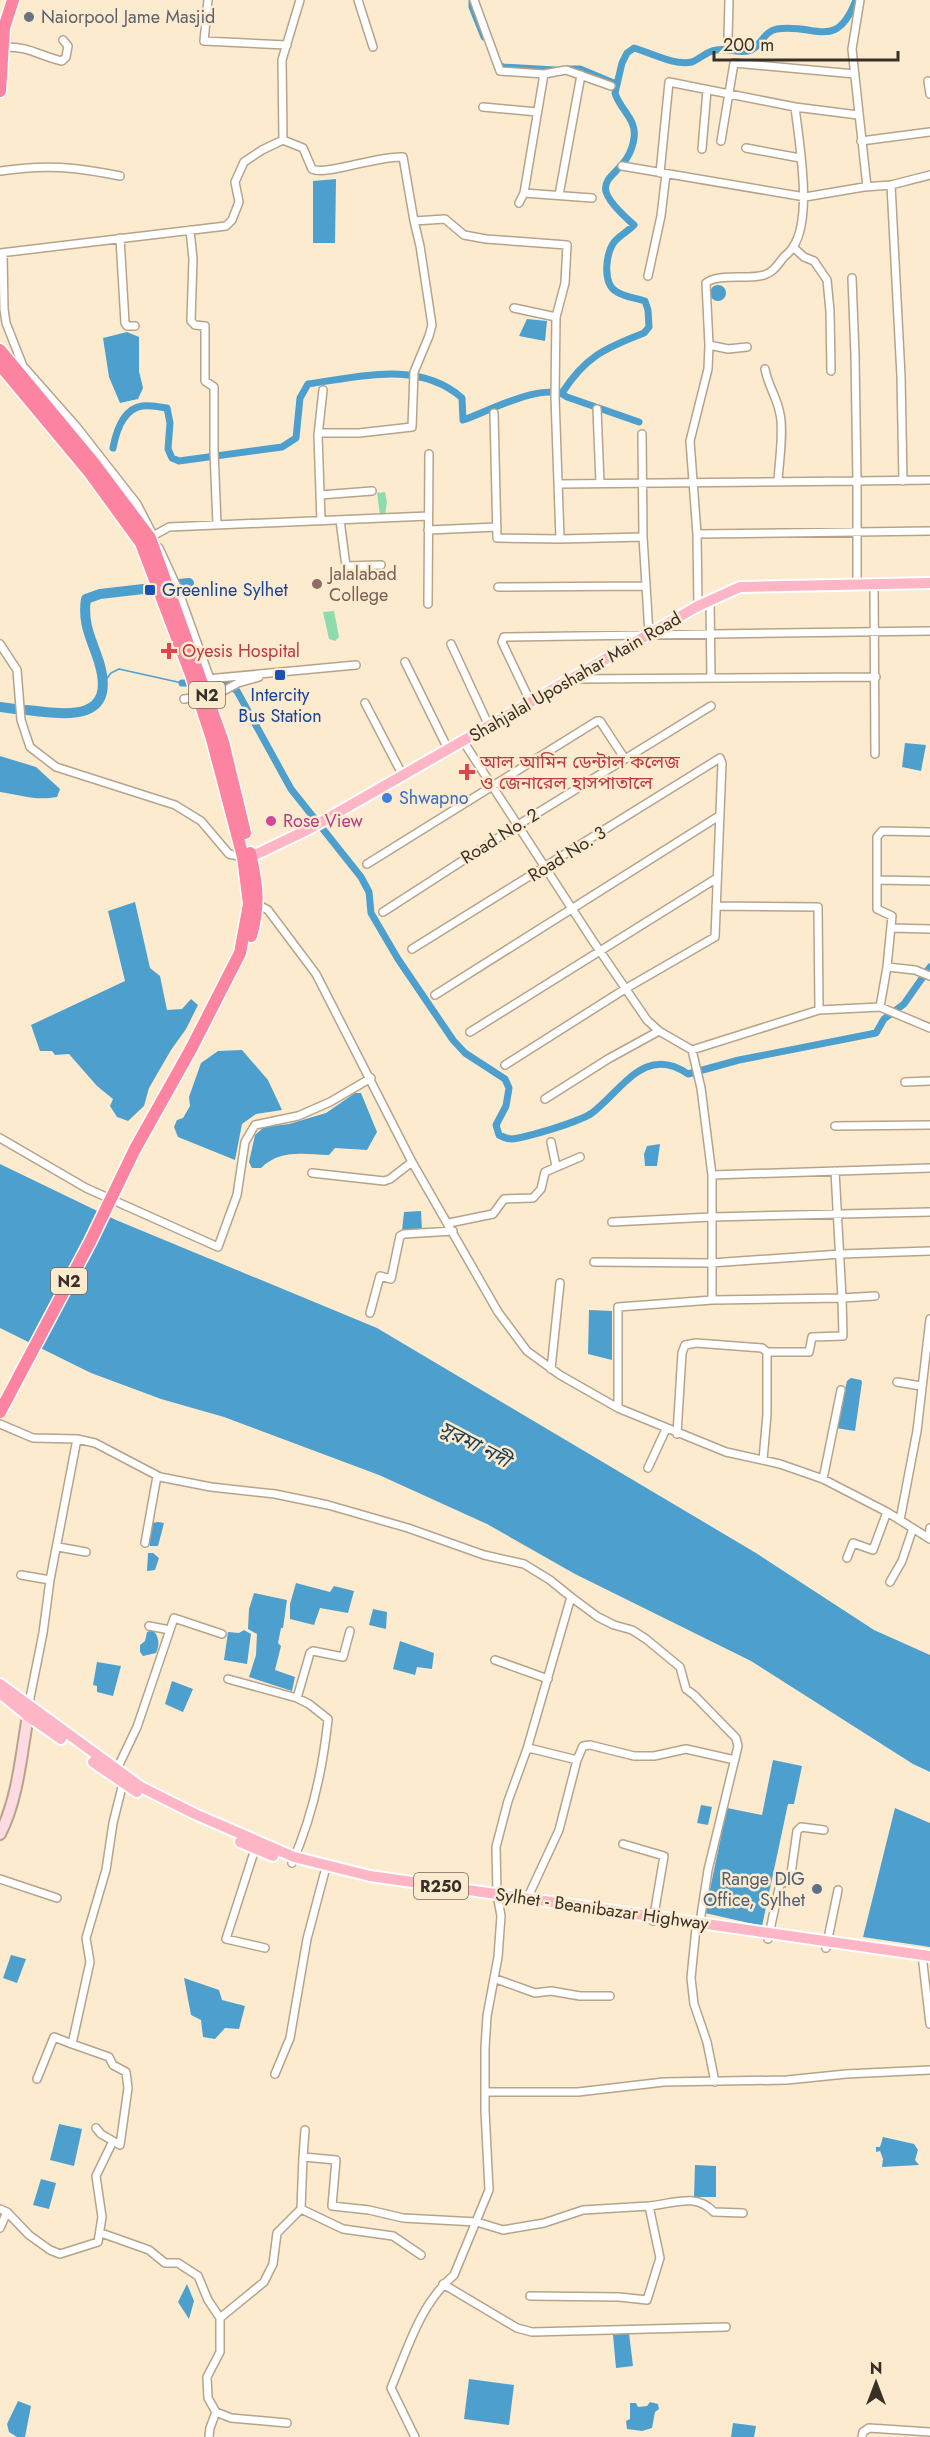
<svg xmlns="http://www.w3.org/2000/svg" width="930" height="2437" font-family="Jost,'Noto Sans Bengali',sans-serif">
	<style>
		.green { fill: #8edbac }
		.water { fill: #4d9fcd }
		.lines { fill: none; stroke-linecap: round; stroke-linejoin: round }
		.stream { stroke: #4d9fcd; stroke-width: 1.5 }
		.canal { stroke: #4d9fcd; stroke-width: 7 }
		.river { stroke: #4d9fcd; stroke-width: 10 }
		.street-casing { stroke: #b5a48b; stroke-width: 10 }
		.secondary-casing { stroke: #b5a48b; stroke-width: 14 }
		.primary-casing { stroke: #fff; stroke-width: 14 }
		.highway-casing { stroke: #fff; stroke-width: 15 }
		.street { stroke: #fff; stroke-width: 7 }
		.secondary { stroke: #fedae2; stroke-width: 10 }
		.primary { stroke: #feb5c6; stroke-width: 10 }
		.highway { stroke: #fd84a0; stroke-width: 12 }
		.highway-bridge-casing { stroke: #fff; stroke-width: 15; stroke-linecap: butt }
		.highway-bridge { stroke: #fd84a0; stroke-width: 12 }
		.worship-dot { fill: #6b7280; stroke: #fdebd0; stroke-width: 2 }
		.education-dot { fill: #8d6e63; stroke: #fdebd0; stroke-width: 2 }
		.transit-dot { fill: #1a4fb4; stroke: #fdebd0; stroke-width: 2 }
		.health-dot { fill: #e0444e; stroke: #fdebd0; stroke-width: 2 }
		.shop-dot { fill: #3f7fe0; stroke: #fdebd0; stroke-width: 2 }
		.hotel-dot { fill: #d1479c; stroke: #fdebd0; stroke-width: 2 }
		.service-dot { fill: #5c6f8a; stroke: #fdebd0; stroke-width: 2 }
		.labels { text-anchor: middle; stroke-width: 5; stroke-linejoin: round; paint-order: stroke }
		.shield { fill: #fdebd0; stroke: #726859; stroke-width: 1.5 }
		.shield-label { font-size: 16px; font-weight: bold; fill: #373026 }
		.worship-label { font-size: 18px; fill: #5b616d; stroke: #fdebd0; text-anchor: start }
		.education-label { font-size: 18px; fill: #785e54; stroke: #fdebd0; text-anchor: start }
		.transit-label { font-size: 18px; fill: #164399; stroke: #fdebd0; text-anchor: start }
		.health-label { font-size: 18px; fill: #be3a42; stroke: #fdebd0; text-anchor: start }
		.street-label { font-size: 18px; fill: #373026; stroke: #fdebd0 }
		.shop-label { font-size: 18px; fill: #366cbe; stroke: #fdebd0; text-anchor: start }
		.hotel-label { font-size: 18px; fill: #b23c85; stroke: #fdebd0; text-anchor: start }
		.service-label { font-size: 18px; fill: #4e5e75; stroke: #fdebd0; text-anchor: end }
		.water-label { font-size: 20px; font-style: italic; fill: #193d51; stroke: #fdebd0 }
	</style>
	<rect width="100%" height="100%" fill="#fdebd0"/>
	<path class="green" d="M385,492L387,502L385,515H380L377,493Z
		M334,611L339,637L335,641L329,639L323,612Z"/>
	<path class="water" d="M336,179L335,243H313V181Z
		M710 293a8 8 0 1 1 16 0a8 8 0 1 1-16 0Z
		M527,319L547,321L545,341L519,336Z
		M127,332L139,337V371L143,388L138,399L120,403L109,377L103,338Z
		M905,743L926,745L921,771L902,767Z
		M0,756L36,767L60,789L57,797C36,801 21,795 0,792Z
		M135,902L150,968L160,976L167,1010L182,1009L191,999L198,1005L186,1029L171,1050L149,1088L144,1106L128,1121L117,1117L110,1106L113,1099L97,1086L69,1054L55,1055L52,1051H40L31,1025L125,981L108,911Z
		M242,1050L268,1080L282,1110L256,1114L242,1124L235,1160L178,1137L174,1127L177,1120L183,1118L190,1106L189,1097L201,1063L218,1051Z
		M355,1093H361L377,1132L367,1150L335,1148L329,1155C303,1154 280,1149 261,1168H252L249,1162L255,1135L264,1127L289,1124L326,1113Z
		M660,1144L657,1166H645L644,1154L647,1146Z
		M0,1164L116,1220L377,1328L756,1553L874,1630L930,1655V1772L913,1764L751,1661L575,1574L487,1524L379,1475L224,1417L161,1399L91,1373L0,1328Z
		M421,1211L422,1231H402L404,1212Z
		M589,1310L612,1311V1360L588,1354Z
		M851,1378L861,1380L862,1382L855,1431L836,1428L847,1381Z
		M158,1522L164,1523L158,1546H150L148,1540L152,1523Z
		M148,1553H153L159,1558L155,1570L147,1571Z
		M296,1583L330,1592L334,1586L354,1591L348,1613L320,1608L314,1625L290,1619V1604Z
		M254,1593L287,1600L283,1628H281L278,1643L281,1646L275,1670L295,1677L292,1691L249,1677L256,1655L257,1634L248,1629L249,1609Z
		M373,1609L387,1612L386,1629L369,1625Z
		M153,1630C159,1637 160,1644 156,1653L143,1656L140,1652V1645L145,1641L147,1632Z
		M244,1630L251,1634L247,1664L224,1660L228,1632L239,1633Z
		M400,1641L434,1653L432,1669L417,1667L415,1675L393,1669Z
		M97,1662L121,1666L113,1696L97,1692V1686L93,1685Z
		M172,1681L193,1689L183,1712L165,1704Z
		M773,1760L802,1766L794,1804H788L762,1926L705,1913L727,1808L762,1815Z
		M701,1805L712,1807L708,1825L697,1823Z
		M895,1808L930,1823V1947L863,1937Z
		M11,1955L26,1959L17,1983L3,1978Z
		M184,1978L219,1990L222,2000L245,2006L239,2029L225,2028L215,2039L203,2037L201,2020L191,2015Z
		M59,2124L82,2129L74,2166L50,2160Z
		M883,2137L914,2144L918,2150L915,2160L919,2165L882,2167L883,2159L880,2151L876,2152V2147H880Z
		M695,2165L716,2166V2197H694Z
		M41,2179L56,2183L49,2209L33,2205Z
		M187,2284L194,2301L189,2319L178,2302Z
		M629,2333L633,2366L616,2368L613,2335Z
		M469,2379L514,2385L509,2425L464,2419Z
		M18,2401L31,2406L25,2437H17L9,2432L7,2424Z
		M650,2402L658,2404L659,2409L655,2412L652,2428L642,2431L627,2429L626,2421L630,2419V2403H636L638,2407L647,2406Z
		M733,2423L756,2426L754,2437H731Z"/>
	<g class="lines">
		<path class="stream" d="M102,685L111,673L119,669L182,683"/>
		<path class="canal" d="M472,0V7L484,37
			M496,63L503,67L555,70
			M567,69H580L616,84
			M562,393C585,357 605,348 644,333L649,327L648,310L645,301C636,298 625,297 617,292C602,284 605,251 616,240C621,235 628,231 634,225C573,172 628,184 634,138C637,119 620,110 615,93L622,63L627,53L634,48C651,53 675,66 692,62C700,59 707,51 716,50C727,48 738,53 748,51C761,48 763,31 777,29C816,23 836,52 856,0
			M113,448C116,432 123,409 142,406C150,405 159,407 167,408L170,423L168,449L172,458L179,461L282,447L296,438L300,398L308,384C359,377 419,360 462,398L463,420C487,412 545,380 567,397L639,422
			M212,681L225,682L237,691L291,789L361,877L369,892L371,913L398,959L453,1040L465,1053L505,1079L509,1088L506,1106L496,1125L499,1135C503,1137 508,1139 512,1139C528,1137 579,1122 592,1113C622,1090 645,1044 688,1074L739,1060L876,1033L884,1019L904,1004L930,967
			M182,683H186"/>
		<path class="river" d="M179,584L189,583
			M0,707L15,709
			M27,710C68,715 117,722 99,662C92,640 82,624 86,599L100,594L152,588"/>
		<g class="street-casing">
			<path id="street" d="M208,0L204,41L287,45
				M358,0L373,47
				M474,0L500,71L544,74
				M860,0L852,49L867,187
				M728,39L729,0
				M3,47C30,46 39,56 62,61L66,57L68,46L63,40
				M928,81L930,94
				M483,107L537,112
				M283,140L303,148L312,169C326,176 379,155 403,157L414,221L445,219L464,235L486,239L567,245L565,283L556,317L555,397L560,539
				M721,141L734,63L855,74
				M861,141L930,132
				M746,148L800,158
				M702,149L707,90
				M622,166L805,197L864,187L891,185L930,175
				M0,171C46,164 75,167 120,176
				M660,173L669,82L795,107L858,115
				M891,185L901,376L903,481
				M524,193L592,198
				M559,195L581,75
				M519,203L524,193L544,74L566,70L611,86
				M190,230L193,259L191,321L195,325L205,326V381L214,387V451L217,524
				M120,238L125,323L127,326H135
				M793,247L804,257L814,261L827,280L830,311L831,371
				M0,253L226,226L232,220L239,202L235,182L244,162L262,150L283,140L282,60L300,0
				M3,253L4,309L6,323L23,366L76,426L137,504L153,535
				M648,276L661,216L666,174
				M514,308L556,317
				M709,345L728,349L747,347
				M765,369C768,386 777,397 780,414C784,432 779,462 778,481
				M597,409L600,483
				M494,413L497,538L560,539L643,537
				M319,433H359L412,427L414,372L429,336L432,325L420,246L414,221
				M642,434L643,537L649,634
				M559,484L857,481L855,355L852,278
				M320,495L372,491
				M340,520L346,566L381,565
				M321,521L318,435L323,390
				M428,530L497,527
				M697,534L930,531
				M151,537L169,527L428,516
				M159,548L177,587L210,679
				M857,585V481L930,480
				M874,585L875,754
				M498,587L646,586
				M710,600L711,678
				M428,604L429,454
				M698,606L697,534L690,441L708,369L709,345L706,283C717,273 749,280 764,275C774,272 777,265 784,257C787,254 791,251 793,247C813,218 799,142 795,107
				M0,644L17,670L21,720L30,747L56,767L175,805L201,821L229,854L243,857
				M451,644L489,726
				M405,662L448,749
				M207,679L356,665
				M573,679L876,677
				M216,695L238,683L259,677
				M184,699L192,698
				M365,703L402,774
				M531,703L502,642L504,637L930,631
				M463,741L593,941L647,1020L659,1031L692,1050L701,1088L712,1175V1300
				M930,832L882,831L877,837V909L892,916L887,967L915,970L930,976
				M367,864L597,721H600L625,759
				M877,880L930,881
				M255,903L268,910L316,974L412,1162L498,1312L527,1351L560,1375L618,1408L726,1452L780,1464L823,1479L887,1512L930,1539
				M716,906L818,907L819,1010
				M383,912L518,825L711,706
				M891,928L930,929
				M412,949L720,758L722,763L715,937L625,989L505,1065
				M435,995L719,816
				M880,1007L887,967
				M470,1032L717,878
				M692,1050L819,1010L880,1007L930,1028
				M905,1082L930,1081
				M545,1099L608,1059L659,1031
				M835,1126L930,1125
				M0,1138L86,1188L218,1247L237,1195L245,1142L255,1125L298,1116L330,1102L371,1078
				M551,1142L556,1166
				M312,1173L384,1181L390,1179L412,1162
				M712,1175L930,1168
				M612,1222L711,1217L930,1212
				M449,1223L493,1214L504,1199L533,1198L541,1189L545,1172L580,1157
				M594,1262L711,1263L841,1254L930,1251
				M370,1313L380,1276L391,1279L400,1236L404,1234L453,1231
				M767,1352H809L812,1337L843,1336L842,1298L875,1296
				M551,1369L560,1283
				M897,1382L921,1386
				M618,1408V1307L712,1300L842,1298L835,1171
				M0,1424L33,1438L77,1439L95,1443L160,1477L211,1487L275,1494L328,1505L408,1528L484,1555L524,1564L550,1580L571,1597L527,1749
				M677,1434L682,1353L685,1345L696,1343L762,1348L767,1352V1414L763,1460
				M648,1468L666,1429
				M823,1479L841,1390
				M900,1520L917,1431L930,1319
				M929,1538L930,1528
				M145,1543L157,1476
				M58,1547L86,1552
				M847,1558L853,1543L873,1550L887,1512
				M21,1575L50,1580
				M890,1582L902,1561L913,1528
				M571,1597L598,1617L614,1625L632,1630L646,1639L680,1667L686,1689L694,1695L736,1738L738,1746L708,1870L700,1922L696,1928L691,1978L694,2004L707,2042L715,2082
				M149,1626L170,1630
				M495,1660L548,1679
				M228,1679L297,1698L309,1704L328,1719C323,1768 312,1818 292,1863
				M297,1698L310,1653L313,1651L343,1657L350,1631
				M28,1708L43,1633L50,1580L77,1439
				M117,1769L137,1727L174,1618L222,1634
				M623,1844L664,1856L653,1921
				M255,1849L226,1939L265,1948
				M0,1879L57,1898
				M527,1899L559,1830L577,1760
				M768,1939L780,1884L790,1881L797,1831L801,1827L824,1830
				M826,1948L838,1890
				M922,1955L930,2024
				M496,1979L535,1993L551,1991L580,1996H610
				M72,2044L109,2057L113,2065L126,2072L128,2088L120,2145L101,2134L96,2128
				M275,2074L290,2038L307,1939L325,1871
				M37,2079L54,2037L72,2044L90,1962L86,1938L106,1870L113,1823L123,1783
				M485,2092H578L664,2082L787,2080L846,2074L930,2070
				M305,2130L303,2157L336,2160L332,2206L369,2210L403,2218L477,2222L503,2230L544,2223L583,2210L649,2206L660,2258L647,2300L619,2297L530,2296
				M649,2206C673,2204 695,2192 714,2212L743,2213
				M0,2209L7,2212L29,2235L50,2250L60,2254L98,2242L102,2217L96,2176L113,2141
				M301,2209L343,2229L393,2236L421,2255
				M0,2228L7,2212
				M101,2233L149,2250L165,2263H178L198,2276L208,2300L220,2318V2352L207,2377L208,2398L216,2412L231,2418L287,2423
				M443,2284L517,2328L532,2332L726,2327
				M220,2318L264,2282L273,2264L277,2233L301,2209L303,2157
				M209,2437L210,2428L216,2412
				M415,2437L391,2388C408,2348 420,2304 454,2275L489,2190L485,2110V2048L487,2016L498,1957L501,1916L497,1894L496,1847L508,1801L527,1749H533L577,1760L583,1746L590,1745L634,1756H654L686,1749L735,1760
				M862,2437L863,2432L869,2428L930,2432"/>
		</g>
		<g class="secondary-casing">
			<path id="secondary" d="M0,1834C18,1799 21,1755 28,1716"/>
		</g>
		<g class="primary-casing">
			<path id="primary" d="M244,857L257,854L309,829L698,606L740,587L930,583
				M0,1684L141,1787L195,1814L294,1857L370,1876L930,1956
				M0,1693L28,1716L61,1739
				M93,1762L137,1792
				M240,1842L273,1856"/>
		</g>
		<g class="highway-casing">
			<path id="highway" d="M0,91L4,28L13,0
				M0,350L93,462L150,538L223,742L245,833
				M0,365L90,473L141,543L190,672L212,739L243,857L249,904L240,953L191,1049L135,1149
				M250,853C257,884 260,904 251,936"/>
		</g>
		<use href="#street" class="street"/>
		<use href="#secondary" class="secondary"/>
		<use href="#primary" class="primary"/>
		<use href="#highway" class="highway"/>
		<g class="highway-bridge-casing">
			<path id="highway-bridge" d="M0,1412L90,1242L135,1149"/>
		</g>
		<use href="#highway-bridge" class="highway-bridge"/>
	</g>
	<circle class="worship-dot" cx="29" cy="17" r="6"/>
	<circle class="education-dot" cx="317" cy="584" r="6"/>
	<g class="transit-dot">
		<rect x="144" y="584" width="12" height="12" rx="3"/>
		<rect x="274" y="669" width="12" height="12" rx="3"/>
	</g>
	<g class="health-dot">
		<path d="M166 642h6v6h6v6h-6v6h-6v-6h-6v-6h6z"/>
		<path d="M464 763h6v6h6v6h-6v6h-6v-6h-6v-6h6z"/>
	</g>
	<circle class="shop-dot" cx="387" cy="798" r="6"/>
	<circle class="hotel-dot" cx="271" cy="821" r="6"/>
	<circle class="service-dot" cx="817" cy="1889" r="6"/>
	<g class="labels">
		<g class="shield">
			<rect x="189" y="682" width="36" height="26" rx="4.5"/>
			<rect x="51" y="1268" width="36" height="26" rx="4.5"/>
			<rect x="414" y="1873" width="54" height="26" rx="4.5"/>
		</g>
		<g class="shield-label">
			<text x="207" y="701">N2</text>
			<text x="69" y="1287">N2</text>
			<text x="441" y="1892">R250</text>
		</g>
		<g class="worship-label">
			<text x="41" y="23">Naiorpool Jame Masjid</text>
		</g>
		<g class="education-label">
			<text x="329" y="580">Jalalabad<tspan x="329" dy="21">College</tspan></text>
		</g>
		<g class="transit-label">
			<text x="162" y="596">Greenline Sylhet</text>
			<text x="280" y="701" text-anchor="middle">Intercity<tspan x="280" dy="21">Bus Station</tspan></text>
		</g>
		<g class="health-label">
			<text x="182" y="657">Oyesis Hospital</text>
			<text x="480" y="768">আল আমিন ডেন্টাল কলেজ<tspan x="480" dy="21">ও জেনারেল হাসপাতালে</tspan></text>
		</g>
		<g class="street-label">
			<text transform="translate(575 677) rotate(-30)" y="6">Shahjalal Uposhahar Main Road</text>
			<text transform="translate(500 836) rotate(-32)" y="6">Road No. 2</text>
			<text transform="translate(567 854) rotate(-32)" y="6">Road No. 3</text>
			<text transform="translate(602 1909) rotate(8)" y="6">Sylhet - Beanibazar Highway</text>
		</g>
		<g class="shop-label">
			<text x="399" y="804">Shwapno</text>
		</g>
		<g class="hotel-label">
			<text x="283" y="827">Rose View</text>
		</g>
		<g class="service-label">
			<text x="805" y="1885">Range DIG<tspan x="805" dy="21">Office, Sylhet</tspan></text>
		</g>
		<g class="water-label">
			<text transform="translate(475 1444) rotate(28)" y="7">সুরমা নদী</text>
		</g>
	</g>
	<g transform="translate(876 2383)" stroke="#fdebd0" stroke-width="4.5" paint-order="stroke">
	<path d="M0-4.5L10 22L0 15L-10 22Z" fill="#373026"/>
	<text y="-9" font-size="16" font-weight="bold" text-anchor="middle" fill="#373026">N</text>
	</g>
	<path d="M714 51v9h184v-9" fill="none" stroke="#373026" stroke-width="3"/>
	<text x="723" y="51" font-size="18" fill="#373026" stroke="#fdebd0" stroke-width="4.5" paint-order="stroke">200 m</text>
</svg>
